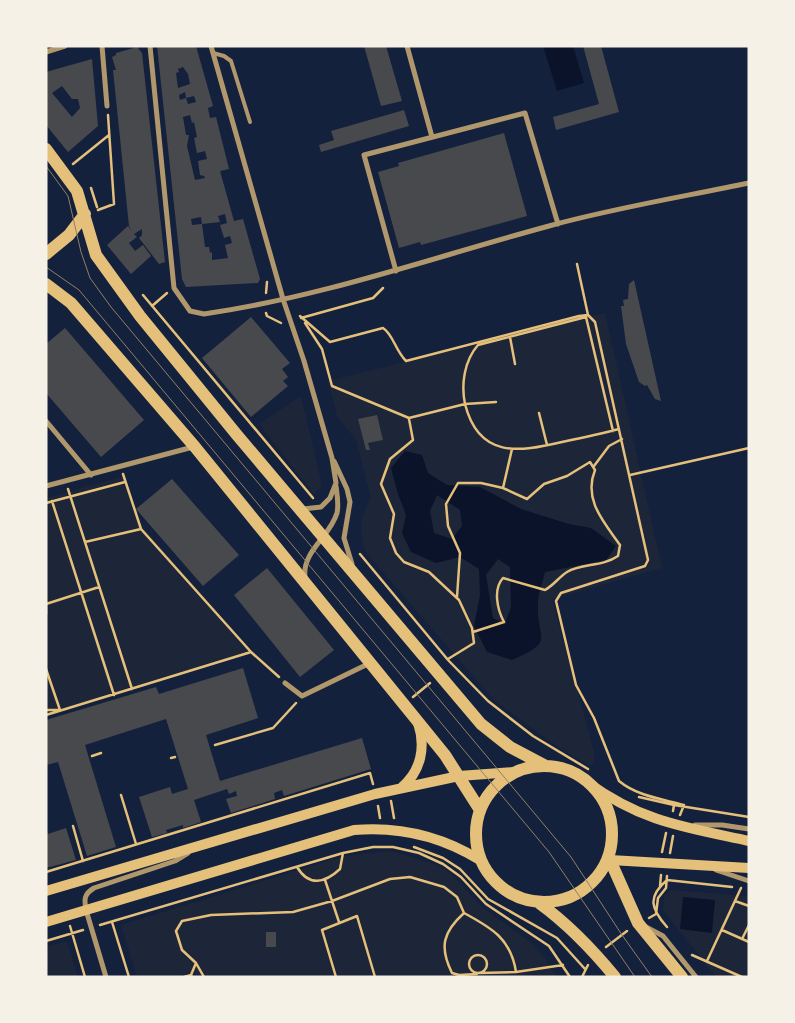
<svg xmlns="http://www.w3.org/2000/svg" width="795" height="1023" font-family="'Golos Text',sans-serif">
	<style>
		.green { fill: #1d2539 }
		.water { fill: #0b132b; fill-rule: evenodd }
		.building { fill: #48494c; fill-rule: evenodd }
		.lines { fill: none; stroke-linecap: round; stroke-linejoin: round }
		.path { stroke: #e5c07b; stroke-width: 2.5 }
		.service { stroke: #b1986c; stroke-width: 4 }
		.minor { stroke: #b1986c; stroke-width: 5 }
		.secondary { stroke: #e5c07b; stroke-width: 10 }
		.primary { stroke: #e5c07b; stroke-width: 12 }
		.tram { stroke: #918062; stroke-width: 1 }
	</style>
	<rect width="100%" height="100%" fill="#14213d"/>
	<path class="green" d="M605,313L662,568L552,599L594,751V764L590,766L561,749L495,701L367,554C358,534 360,517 371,498L356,440L337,416L328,381Z
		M301,396L322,485L314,494L259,424Z
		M125,476L140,523L251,652L46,715V498Z
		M392,851L437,865L452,874L482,907L530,942L545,958L557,977H197L195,971L176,977H137L121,925L344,856Z
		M671,890L749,896V977H716L663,910L664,895Z
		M67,941L78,977H46V947Z"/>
	<path class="water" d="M543,46H573L584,83L557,91Z
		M405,451L422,455L428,473L447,485L480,487L521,509L569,524L591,528L616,546L606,560L545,572C543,581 538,593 538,603C536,640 557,641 512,660L487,652L474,626L480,595L479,569L460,557L436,563L411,552L402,533L406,515L398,494L391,468ZM437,495L460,510L462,526L452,539L434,533L430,511ZM498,559L510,567L511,607L505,624L493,618L486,575Z
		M683,897L715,900L712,933L680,929Z"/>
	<path class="building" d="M157,46H196L213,106L208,108L210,118L216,117L229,169L220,171L234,221L243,219L260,279L258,283L186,287L182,279ZM183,67L188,74L190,84L178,88L176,73L179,72L178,69ZM185,92L186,98L194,96L196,102L188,104L186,98L180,100L179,95ZM190,115L192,123L194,122L197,137L194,138L197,153L205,151L207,159L198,161L200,175L204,176L205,178L195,180L187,146L189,135H186L183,117ZM225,214L227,223L220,225L224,238L230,236L232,243L225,245L228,258L212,260V252L210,253L209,247H205L202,224L220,222L218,216ZM201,217L202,224L192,225L191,219Z
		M364,46H386L402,101L381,106Z
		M583,46H601L619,112L556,130L553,117L599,104Z
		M137,47L142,53L165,262L159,264L139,238L142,235V229L134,234L137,237L129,243L135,251L143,245L151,256L131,274L107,245L128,226L132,231L129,226L113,70H116L112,57L116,55V53Z
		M92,59L98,126L68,152L46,125V72ZM62,86L72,99H78L80,108L72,117L52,93Z
		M404,110L409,126L321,152L319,145L334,140L331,131Z
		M504,133L527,216L421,245L420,242L399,248L378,172L399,166L398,163Z
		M634,280L661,401L655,399L647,385L645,386L639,382L626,344L621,306H624L623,300L628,299L629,284Z
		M251,317L290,363L282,369L288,377L283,381L288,386L251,417L202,358Z
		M65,328L144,420L101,457L46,393V344Z
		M377,415L383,440L368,443L370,450H366L358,419Z
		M172,479L239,555L203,586L136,509Z
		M267,568L334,650L300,677L234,595Z
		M243,668L258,718L206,735L220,781L362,738L371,769L284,796L282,790L274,793L275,799L231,813L226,799L237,796L236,791L229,794L227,789L194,800L201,822L183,828V825L166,830L167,833L152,837L139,797L170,787L172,794L188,789L166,719L85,745L116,847L87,856L58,762L46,765V720L156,687L159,694Z
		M66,828L76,860L46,868V829L48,834Z
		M266,932H276V947H266Z"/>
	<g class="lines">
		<path class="path" d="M73,164L109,135
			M91,188L97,207
			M98,210L114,204L108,115
			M577,264L588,315
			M266,293L267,282
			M143,295L313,498
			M152,306L167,293
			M266,313L267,316L281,323
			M300,316L330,342L383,328C393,334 395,350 406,361L579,316L588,315L595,322L648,560L645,566L561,593L556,601L576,685L594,718L619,781C637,796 662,799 684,805L680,815
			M301,318L373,298L383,288
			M305,323L322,349L332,386L409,418L465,404C479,459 519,452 562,442C581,438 600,434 619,429
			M510,337L515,364
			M496,402L465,404C461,385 464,361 478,345L586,317L613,431
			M539,413L547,445
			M409,419L413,440L390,459L381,484L394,514L390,538L396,553L404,562L429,572L459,600L472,628L474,643L448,659
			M594,466L609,446L622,439
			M630,475L749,448
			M68,489L132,689
			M52,501L114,695
			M46,503L125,482
			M85,542L141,529
			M360,554L448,660L488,701L533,736L588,769
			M457,597L460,553L448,526L446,504L458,483H481L503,488L512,449
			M46,604L99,587
			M46,605V614
			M473,632L504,622C497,609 493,589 503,578L545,590C554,585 559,577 567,572C582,563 602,567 618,556L620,545C604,522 583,500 595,470L590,462L567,476L544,484L527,499L503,488
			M251,652L279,677
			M46,669L60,710H46
			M413,697L430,683
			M46,715L251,652L141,529L123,474
			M215,745L273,728L296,703
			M92,756L101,753
			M171,758L175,757
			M121,795L136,844
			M639,797L674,805
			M391,801L394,818
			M378,806L380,818
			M673,811L674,805L749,817
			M73,826L83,861
			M414,847L443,858L460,869L488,899L557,938L585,969
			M662,852L666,833
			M670,853L673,836
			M297,867C309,887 325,883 340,869L343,853
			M46,872L370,773L373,784
			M325,880L339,922
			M660,886L661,875
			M735,901L749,906
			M649,918L656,914L658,898L666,888L667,876
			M112,922L129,977
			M100,925L343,853L373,847H393L419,853L443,864L461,877L486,904L549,946L570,977
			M70,926L85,977
			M667,927C651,909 647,897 667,880L732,887
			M722,930L749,942
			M742,939L749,925
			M46,941L83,930
			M606,947L627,931
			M469 964a9 9 0 1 1 18 0a9 9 0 1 1-18 0Z
			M692,955L742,977
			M707,961L741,888
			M480,973L516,972L563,965
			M477,974L459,975L452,973C439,947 443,932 464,913C492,928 511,939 516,972
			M191,975L196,963
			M184,977L191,975L192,977
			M204,977L196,963L182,950L176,931L182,921L211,915L293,912L332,901L390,879L410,877L444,887L457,897L464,913
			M336,977L322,930L357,916L375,977
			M582,977L588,965"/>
		<path class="service" d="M213,53L224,56L231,61L250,122"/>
		<path class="minor" d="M102,46L107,106
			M150,46L174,288L190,311L204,314C322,297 434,257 549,226C614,208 682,197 749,183
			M211,46L283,299L304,361L332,458L336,483L330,498L321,507L303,509
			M407,46L432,137
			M46,52L65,46
			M396,271L364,155L525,113L558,224
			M46,421L91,475
			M334,461L347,489L350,502L344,538L352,564
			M46,486L193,447
			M305,577C302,551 330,537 337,513C339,504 337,494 336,486
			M285,683L302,696L370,663
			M695,825H722L749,829
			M716,870L749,881
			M646,927L663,936L696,977
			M106,977L86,910C84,899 84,894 94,888L175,861L188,853"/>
		<path class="secondary" d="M587,782C642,822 684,827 749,841
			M402,787C421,771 426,747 418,723
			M610,860L749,868
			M46,891L375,794L459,776L514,772
			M46,922L354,830C400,826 441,836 480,860"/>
		<path class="primary" d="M46,149L77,191L96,255L140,316L237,435L481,724L510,747L546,766
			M46,254L69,235L85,214
			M46,284L71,303L195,447L445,755L480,810
			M476 834a68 68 0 1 1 136 0a68 68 0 1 1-136 0Z
			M610,860L638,923L682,977
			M539,903C568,924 592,949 615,977"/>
		<path class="tram" d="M46,166L68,196L81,252L90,278L111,307L571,857L622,935L652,977
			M46,267L79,290L549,852L635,977"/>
	</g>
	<rect width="795" height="1023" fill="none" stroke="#f6f1e7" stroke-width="95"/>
</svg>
